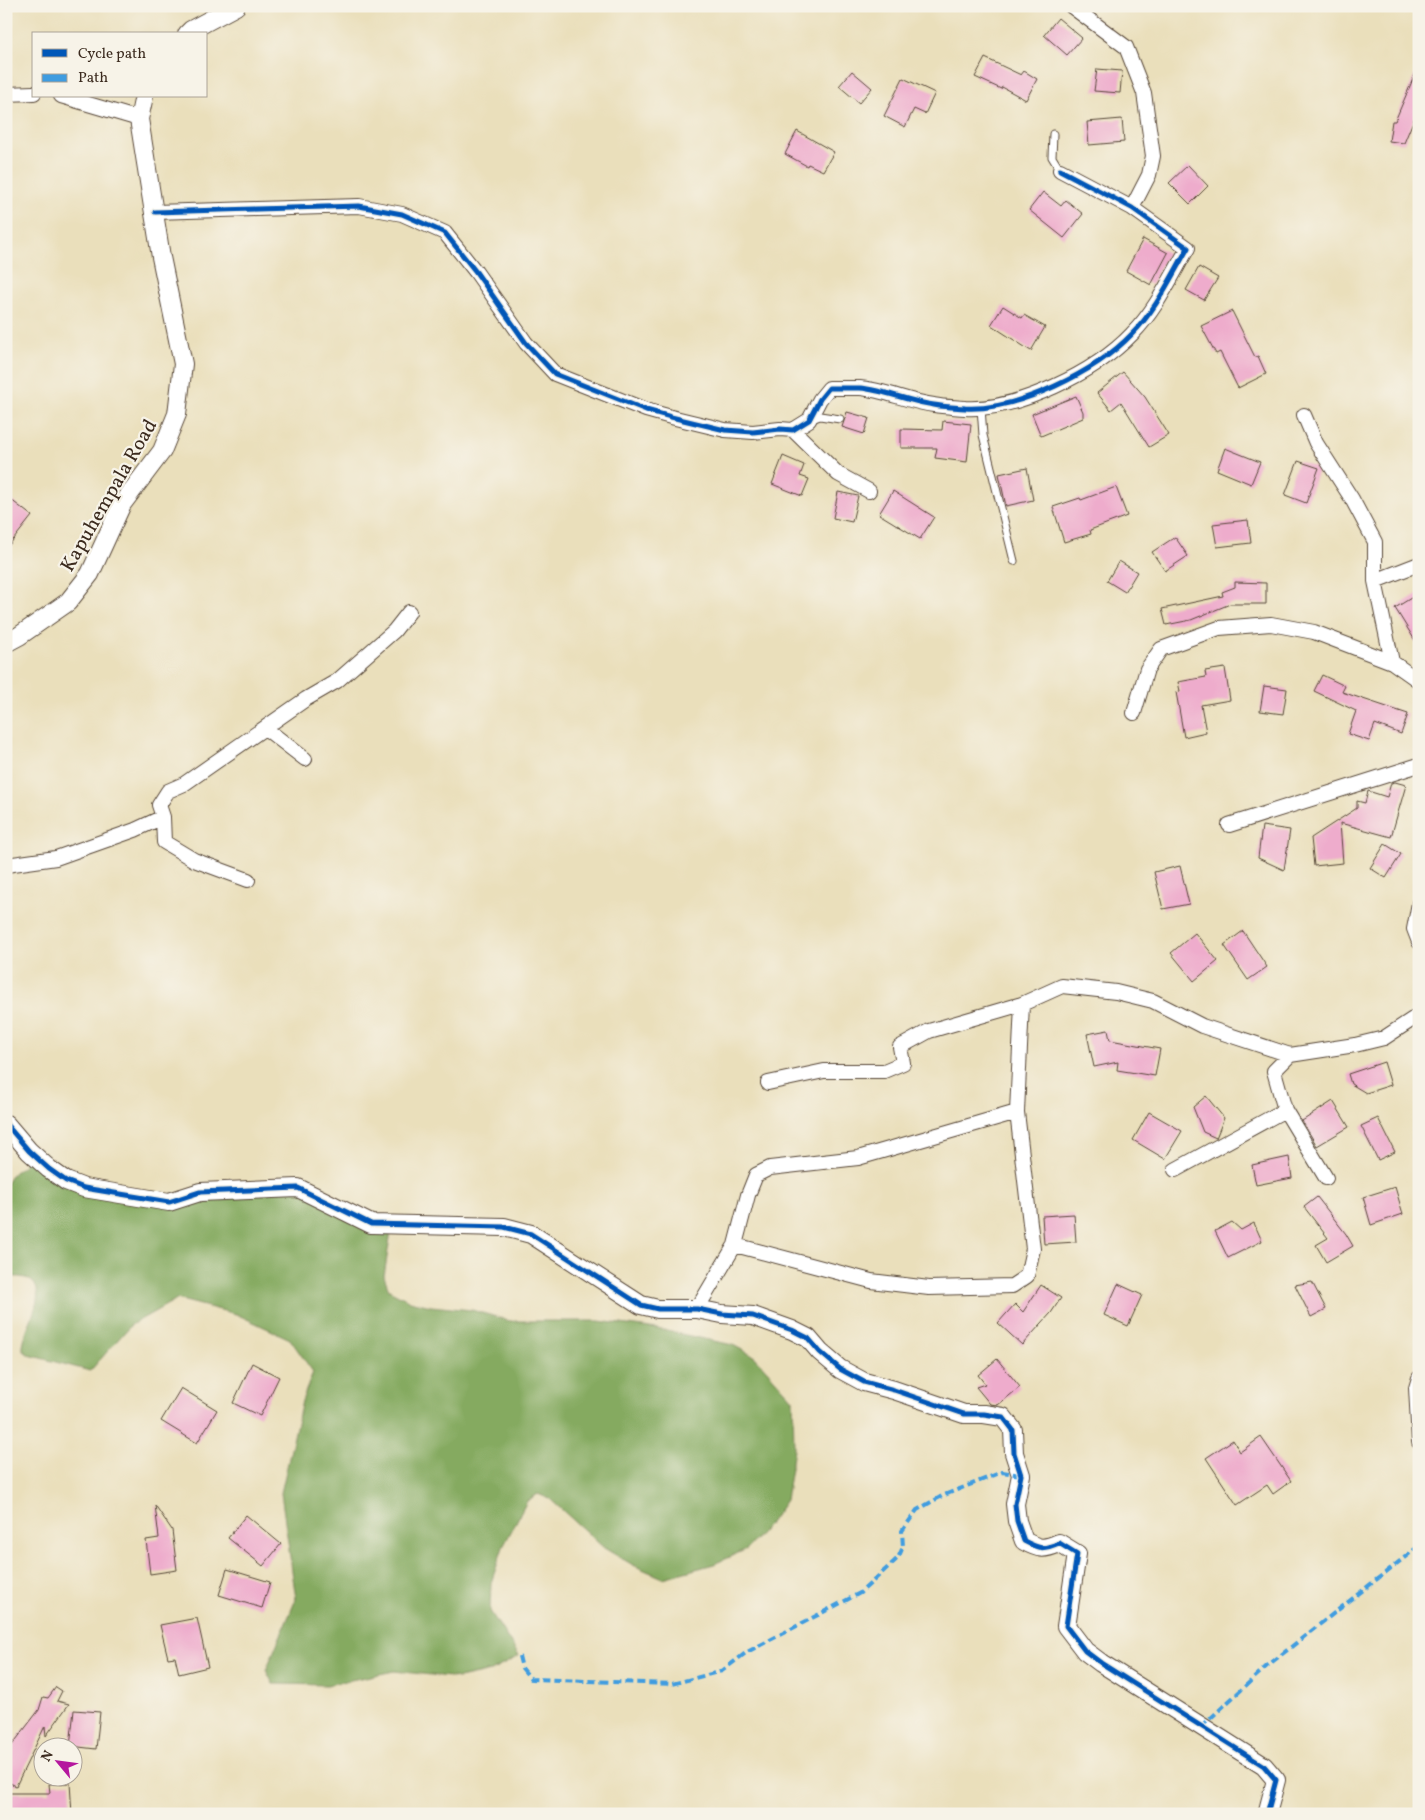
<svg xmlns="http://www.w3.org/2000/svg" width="1425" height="1820" font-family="Vollkorn,serif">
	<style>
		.forest { fill: #85aa60; stroke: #606a3f }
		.building { fill: #eeaccc }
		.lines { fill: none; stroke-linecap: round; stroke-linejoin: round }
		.service-casing { stroke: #554536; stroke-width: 9 }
		.minor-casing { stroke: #554536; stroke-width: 16 }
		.tertiary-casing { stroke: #554536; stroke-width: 20 }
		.service { stroke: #fff; stroke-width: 7 }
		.minor { stroke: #fff; stroke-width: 14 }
		.tertiary { stroke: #fff; stroke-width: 18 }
		.quiet { stroke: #3f9ce0; stroke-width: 4; stroke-dasharray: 8 4; stroke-linecap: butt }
		.cycleway-casing { stroke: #f7f3e8; stroke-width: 8 }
		.cycleway { stroke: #0057b8; stroke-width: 5 }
		.labels { text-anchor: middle; stroke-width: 4.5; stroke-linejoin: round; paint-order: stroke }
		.street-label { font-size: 20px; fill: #3b2a1e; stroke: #f7f3e8 }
	</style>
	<rect width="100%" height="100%" fill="#f7f3e8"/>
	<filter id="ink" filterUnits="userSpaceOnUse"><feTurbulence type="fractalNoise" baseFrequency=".02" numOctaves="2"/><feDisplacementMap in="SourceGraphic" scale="10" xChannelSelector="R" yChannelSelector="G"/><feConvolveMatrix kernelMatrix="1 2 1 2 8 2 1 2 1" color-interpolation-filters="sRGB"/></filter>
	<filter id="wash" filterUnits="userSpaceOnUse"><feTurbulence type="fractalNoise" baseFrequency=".0096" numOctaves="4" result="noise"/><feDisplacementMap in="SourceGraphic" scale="20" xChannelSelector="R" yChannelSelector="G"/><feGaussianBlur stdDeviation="1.12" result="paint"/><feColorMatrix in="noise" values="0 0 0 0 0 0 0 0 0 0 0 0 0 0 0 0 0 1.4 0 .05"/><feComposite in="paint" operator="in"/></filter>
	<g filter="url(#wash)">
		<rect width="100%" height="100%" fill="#eadfbb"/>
		<path class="forest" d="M29,1151L66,1181L168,1202L298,1188L392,1225L384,1276L389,1290L410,1301L431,1306L472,1310L510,1321H599L657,1329L733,1345L755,1357L793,1399L794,1449L786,1500L770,1523L747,1549L714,1564L663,1578L633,1565L604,1548L550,1499L538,1494L527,1501L503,1547L491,1583L490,1611L519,1656L491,1671L459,1678L394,1671L327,1685L273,1684L266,1670L296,1599L281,1493L302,1401L313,1372L290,1339L236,1314L177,1299L131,1325L90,1371L29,1355L23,1350C21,1331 51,1293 30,1280C24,1276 13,1277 6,1277V1184L10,1176L24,1165Z"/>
		<g id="blocks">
			<path class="building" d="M1058,18L1082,38L1067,55L1044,35Z
				M985,58L1021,75L1024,71L1037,79L1026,100L1002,87L1001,89L975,77Z
				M1419,65V107L1404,143L1389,141L1392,121H1395Z
				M1097,69L1122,71L1120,93L1094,91Z
				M852,71L872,88L859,103L839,86Z
				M903,78L935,93L925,114L914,109L905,127L884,116Z
				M1122,119L1124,142L1089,145L1087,122Z
				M797,131L834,152L823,171L808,164L807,166L785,154Z
				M1188,165L1208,186L1190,204L1169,183Z
				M1043,192L1061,206L1066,200L1083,214L1064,238L1029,210Z
				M1143,239L1168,253L1151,285L1126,271Z
				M1199,267L1218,278L1204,300L1186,290Z
				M1003,306L1022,318L1024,315L1045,327L1031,351L991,325Z
				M1232,311L1255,357L1258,356L1266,374L1238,388L1220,352L1216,354L1201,326Z
				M1123,372L1145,397L1169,435L1149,447L1121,402L1111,410L1097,393Z
				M1076,396L1083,412V418L1041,436L1032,414Z
				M847,412L869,418L864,434L842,427Z
				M943,421L971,424L967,462L935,458L937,448H901V429L942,430Z
				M1225,448L1260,462L1251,484L1217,470Z
				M783,456L804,465L800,476L809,479L802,496L772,484Z
				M1298,461L1319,468L1306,503L1285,495Z
				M1027,468L1033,500L1006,506L999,474Z
				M1116,487L1127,516L1090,530L1091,534L1064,542L1053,507L1080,498L1081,500Z
				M893,491L934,517L920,539L879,514Z
				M838,492L858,496L852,522L833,518Z
				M6,496L32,516L6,549Z
				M1248,520L1251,543L1217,547L1213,524Z
				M1175,537L1188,556L1165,571L1152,552Z
				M1119,561L1137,572L1125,592L1107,581Z
				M1235,582L1266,583V604H1230L1191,620L1166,625L1162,609L1223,596L1222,592L1235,587Z
				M1419,593V647L1395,608Z
				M1225,668L1230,700L1201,705L1206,732L1184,737L1176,692L1180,691L1178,682L1206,677L1205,671Z
				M1322,675L1345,686L1342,692L1408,714L1401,734L1375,724L1369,741L1348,734L1356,711L1314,691Z
				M1264,686L1287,689L1283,714L1260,711Z
				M1395,782L1406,785L1391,837L1340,823L1343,863L1314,866L1311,838L1357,808V801L1365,803L1368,791L1387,797L1391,783Z
				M1262,826L1290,830L1284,870L1258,858Z
				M1385,844L1401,854L1386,878L1370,868Z
				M1180,866L1189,904L1163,909L1154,872Z
				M1243,931L1267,967L1248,980L1224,945Z
				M1195,933L1218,961L1194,981L1171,953Z
				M1108,1030L1110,1040L1160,1049L1155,1076L1117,1070L1118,1062L1094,1067L1087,1034Z
				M1384,1062L1391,1085L1366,1093L1351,1084L1348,1074Z
				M1206,1096L1224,1118L1216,1138L1203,1132L1193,1107Z
				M1333,1101L1349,1127L1317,1146L1302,1121Z
				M1149,1112L1182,1131L1165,1159L1133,1140Z
				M1378,1118L1395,1152L1378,1160L1361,1126Z
				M1289,1157L1292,1178L1256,1185L1252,1165Z
				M1395,1187L1403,1214L1371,1225L1363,1197Z
				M1317,1197L1346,1234L1353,1246L1326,1262L1316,1245L1328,1238L1304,1207Z
				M1074,1214L1076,1242L1044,1244L1042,1216Z
				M1232,1222L1241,1230L1254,1223L1262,1241L1228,1258L1215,1231Z
				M1312,1282L1326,1309L1311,1317L1295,1285Z
				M1118,1284L1142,1295L1128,1326L1104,1315Z
				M1041,1285L1061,1298L1051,1313L1022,1345L998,1323L1015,1304L1023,1312Z
				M997,1359L1020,1387L998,1405L990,1404L976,1387L985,1384L978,1375Z
				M252,1363L279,1377L260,1416L233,1403Z
				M181,1388L217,1410L197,1443L161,1421Z
				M1261,1437L1291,1481L1273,1494L1267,1485L1237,1505L1206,1458L1233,1440L1240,1452Z
				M155,1505L172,1530L177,1570L150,1574L146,1540L159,1538Z
				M246,1515L281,1544L263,1566L228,1538Z
				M227,1569L270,1582L262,1608L219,1595Z
				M197,1618L208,1667L179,1674L175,1657L168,1658L160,1625Z
				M56,1687L62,1691L57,1701L69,1704L46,1736L45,1726L16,1786L6,1781V1753L39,1710L43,1697L48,1698Z
				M74,1710L100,1712L96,1749L70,1746Z
				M70,1783L72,1814H9V1793H50L49,1784Z"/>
		</g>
	</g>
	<g filter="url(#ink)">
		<use href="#blocks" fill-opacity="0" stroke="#554536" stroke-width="1"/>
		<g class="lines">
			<g class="service-casing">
				<path id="service" d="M1053,134L1052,157L1060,170
					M981,408L983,435L1014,561
					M809,420L820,416L840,419"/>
			</g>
			<g class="minor-casing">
				<path id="minor" d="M1071,6L1126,47L1144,93L1153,156L1149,175L1132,208
					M6,94L34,93
					M61,96L139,119
					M155,212L359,206L402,214L445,233L476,272L526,343L555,374L646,410L671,417L725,430L753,432L780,429L793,430L809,420L820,399L829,388C840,388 850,388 860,388C885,390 909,402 934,405C944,407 955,407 965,408C1017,411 1096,372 1132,334C1156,310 1171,277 1188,248L1132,208L1060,170
					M1304,415L1316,443L1352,499L1375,542V581L1392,662
					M793,430L838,474L869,491
					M1375,581L1419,564
					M1134,713L1147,669L1161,649L1219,628L1271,624L1314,632L1392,662L1419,681
					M265,728L305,759
					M163,817L159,805L168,791L184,784L306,699L337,681L394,631L409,612
					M1229,825L1419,765
					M6,865L56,858L135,830L163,817L164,842L194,860L248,880
					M1419,903L1414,929L1419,942
					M1290,1055L1274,1071L1285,1110L1326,1178
					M768,1083L824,1071H884L903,1063L900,1047L929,1031L1022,1004
					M1175,1170L1285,1110
					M735,1245L871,1281L929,1288L1012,1286L1027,1276L1033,1249L1017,1112L1022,1004L1062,986L1116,992L1153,1001L1202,1026L1290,1055L1355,1045L1384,1038L1419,1015
					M697,1309L735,1245L748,1195L756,1175L770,1168L858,1158L1017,1112
					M1419,1378L1416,1388L1419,1442"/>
			</g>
			<g class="tertiary-casing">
				<path id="tertiary" d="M187,34L191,30L236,6
					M6,643L19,636L68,602L90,574L122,504L162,451L177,414L183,364L161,257L139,119L144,96
					M6,1124L29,1151L49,1169L66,1181L84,1188L169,1202L200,1192L298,1188L371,1224L504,1227L531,1234L641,1305L658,1309H697L722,1314L753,1316L792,1330L808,1338L820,1352L840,1369L864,1382L894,1390L964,1414H984L1003,1417L1013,1430L1014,1453L1021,1475L1015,1504L1017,1521L1024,1541C1039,1549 1043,1550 1059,1543L1077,1554L1066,1626L1085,1651L1101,1663L1264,1766L1276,1780L1267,1814"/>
			</g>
			<use href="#service" class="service"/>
			<use href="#minor" class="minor"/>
			<use href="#tertiary" class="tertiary"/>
			<path class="quiet" d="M519,1656L522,1668L531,1679L672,1684L722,1671L747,1652L860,1593L898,1558L903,1547L902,1531L917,1510L942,1496L1002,1472L1021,1475
				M1201,1727L1267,1666L1419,1546"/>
			<g class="cycleway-casing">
				<path id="cycleway" d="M155,212L359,206L402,214L445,233L476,272L526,343L555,374L646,410L671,417L725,430L753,432L780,429L793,430L809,420L820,399L829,388C840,388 850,388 860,388C885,390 909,402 934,405C944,407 955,407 965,408C1017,411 1096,372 1132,334C1156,310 1171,277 1188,248L1132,208L1060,170
					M6,1124L29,1151L49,1169L66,1181L84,1188L169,1202L200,1192L298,1188L371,1224L504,1227L531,1234L641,1305L658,1309H697L722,1314L753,1316L792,1330L808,1338L820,1352L840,1369L864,1382L894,1390L964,1414H984L1003,1417L1013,1430L1014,1453L1021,1475L1015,1504L1017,1521L1024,1541C1039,1549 1043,1550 1059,1543L1077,1554L1066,1626L1085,1651L1101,1663L1264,1766L1276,1780L1267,1814"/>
			</g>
			<use href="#cycleway" class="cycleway"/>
		</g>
	</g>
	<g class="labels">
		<g class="street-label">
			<text transform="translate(108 495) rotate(-60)" y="7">Kapuhempala Road</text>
		</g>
	</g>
	<rect width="1425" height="1820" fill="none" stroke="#f7f3e8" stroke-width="25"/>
	<rect x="32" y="32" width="175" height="65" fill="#f7f3e8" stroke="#aca397"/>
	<rect x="42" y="49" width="25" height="8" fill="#0057b8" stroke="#aca397"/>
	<text x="78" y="58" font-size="15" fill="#3b2a1e">Cycle path</text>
	<rect x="42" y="74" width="25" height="8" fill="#3f9ce0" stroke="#aca397"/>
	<text x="78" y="82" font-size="15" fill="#3b2a1e">Path</text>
	<g transform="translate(58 1762) rotate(299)"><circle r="24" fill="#f7f3e8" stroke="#aca397"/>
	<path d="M0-4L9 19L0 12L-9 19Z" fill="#b5179e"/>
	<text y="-8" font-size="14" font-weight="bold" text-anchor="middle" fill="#3b2a1e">N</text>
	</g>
</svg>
